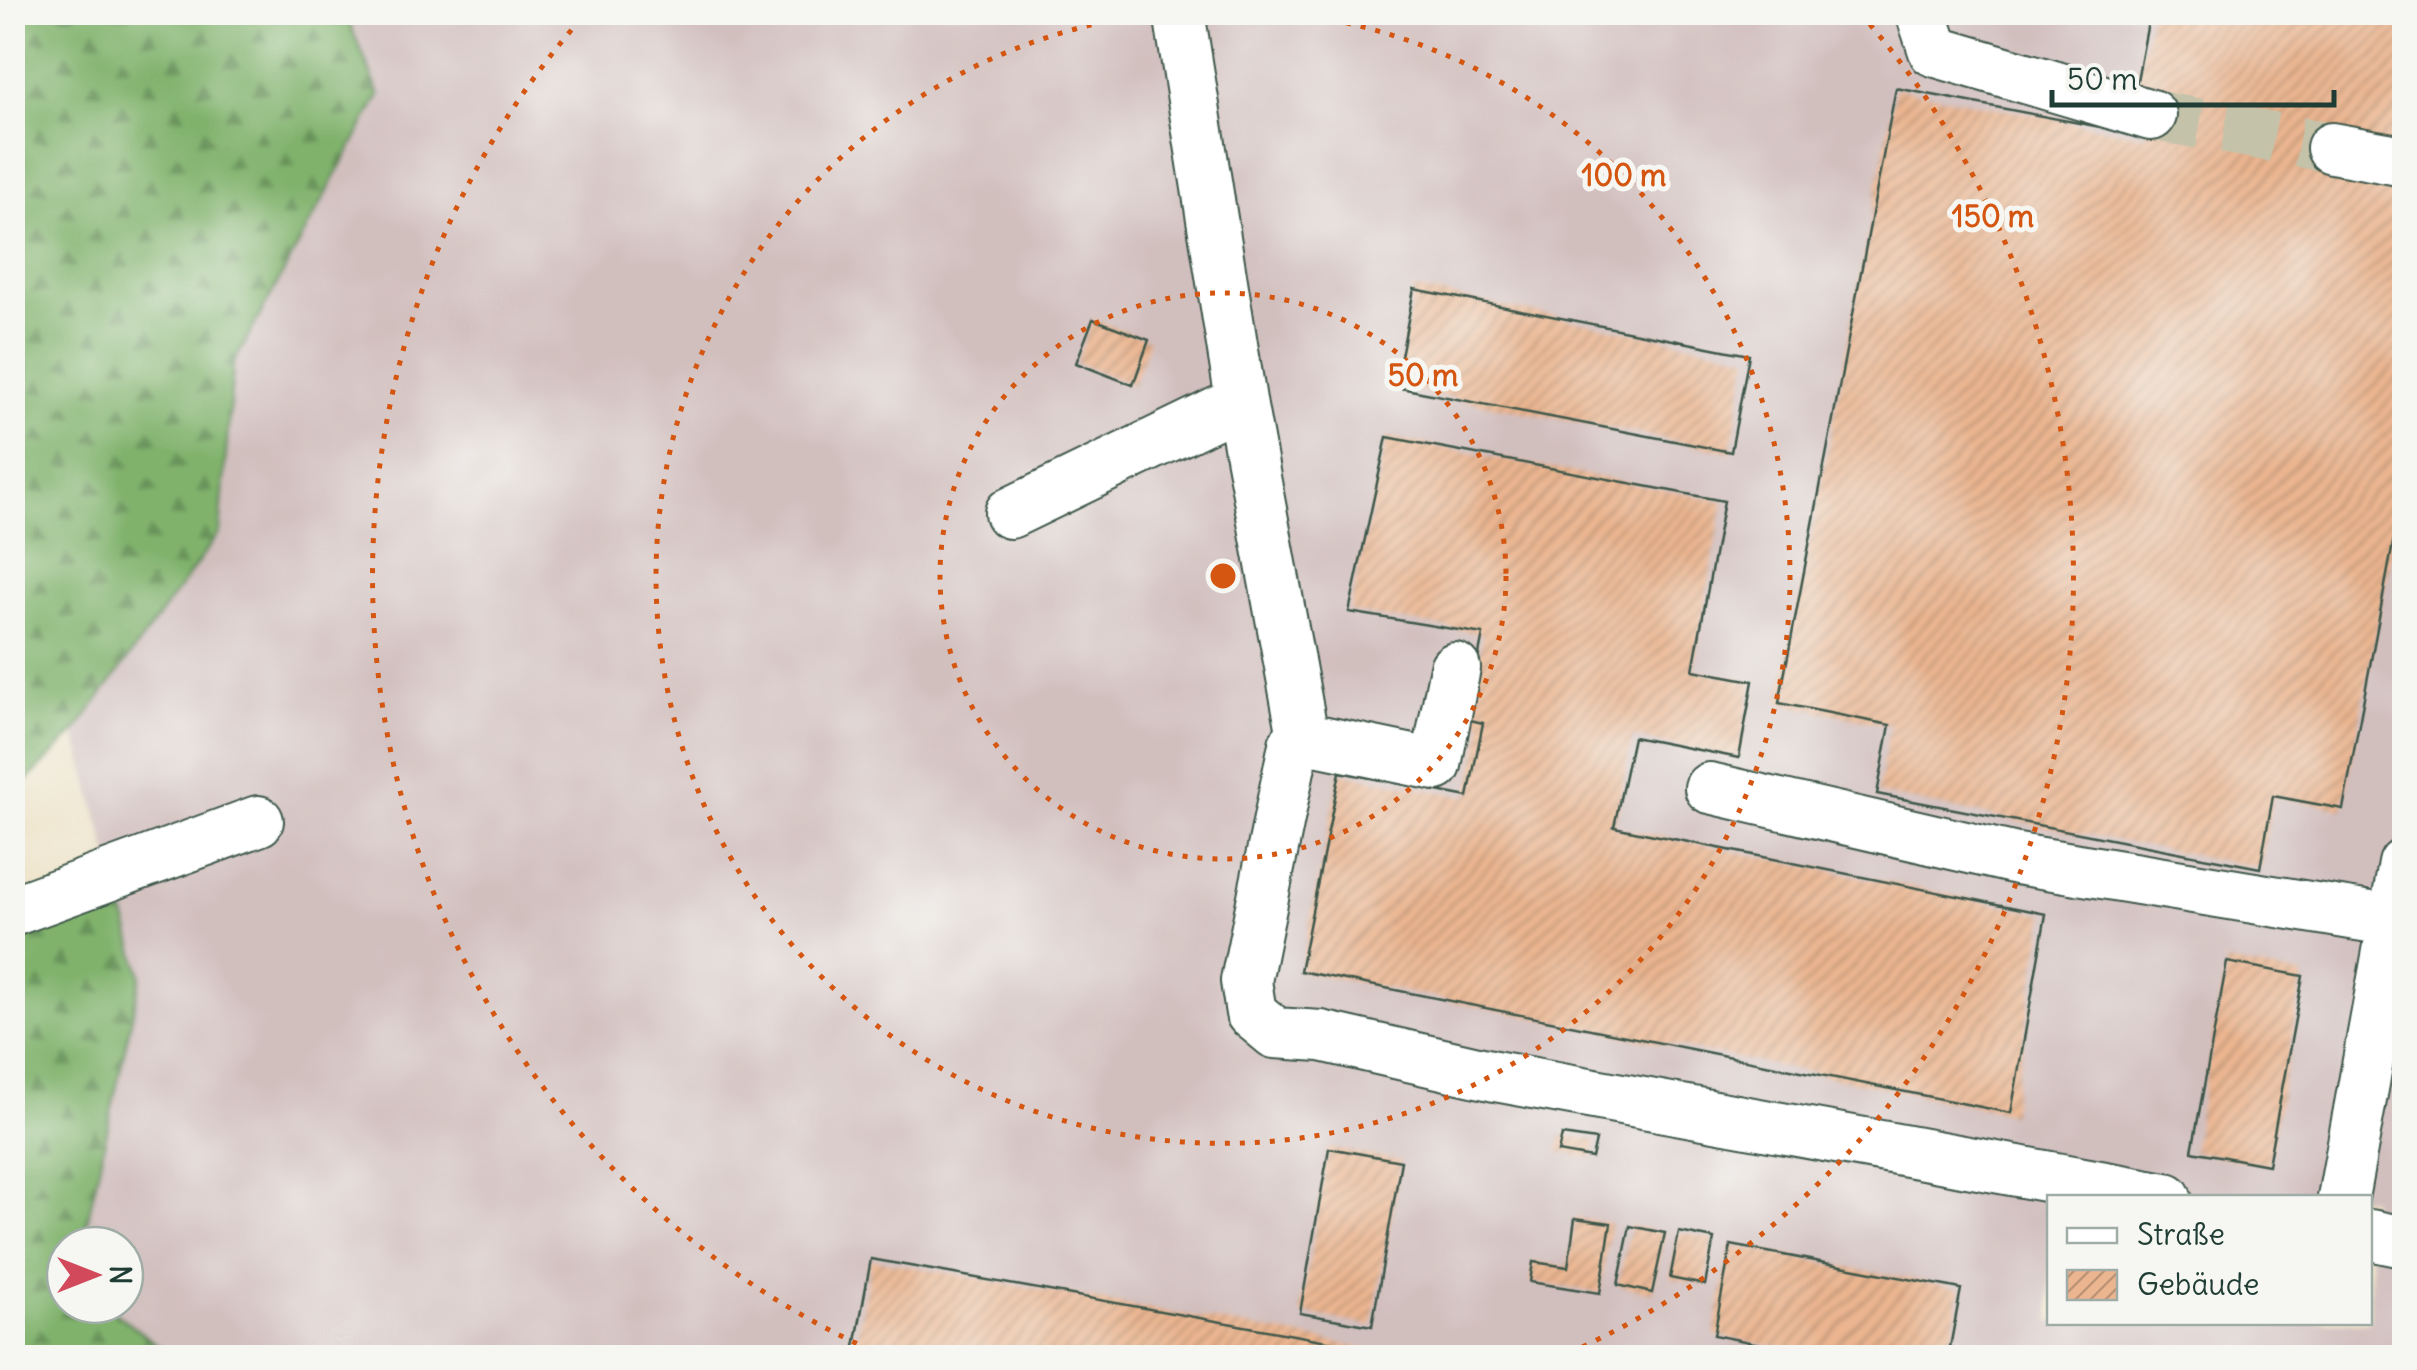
<svg xmlns="http://www.w3.org/2000/svg" width="2417" height="1370" font-family="Delius,sans-serif">
	<style>
		.industrial { fill: #d1bfbe; fill-rule: evenodd }
		.forest { fill: url(#forest-firs); stroke: #507850; stroke-width: 2.5 }
		.building { fill: url(#building-hatch) }
		.lines { fill: none; stroke-linecap: round; stroke-linejoin: round }
		.minor-tunnel { stroke: #c5c2aa; stroke-width: 50; stroke-dasharray: 50 25; stroke-linecap: butt }
		.minor-casing { stroke: #3e564a; stroke-width: 54 }
		.minor { stroke: #fff; stroke-width: 50 }
		.ring { fill: none; stroke: #d45610; stroke-width: 5; stroke-dasharray: 5 10 }
		.centre { fill: #d45610; stroke: #f6f6f2; stroke-width: 5 }
		.ring-label { font-size: 30px; text-anchor: middle; font-weight: bold; fill: #d45610; stroke: #f6f6f2; stroke-width: 10; stroke-linejoin: round; paint-order: stroke }
	</style>
	<defs>
		<pattern id="forest-firs" width="22" height="20" patternUnits="userSpaceOnUse" patternTransform="scale(2.5)"><rect width="22" height="20" fill="#80b26c"/><path d="M5 1l3.5 6h-7zM16 11l3.5 6h-7z" fill="#68925a"/></pattern>
		<pattern id="building-hatch" width="6" height="6" patternUnits="userSpaceOnUse" patternTransform="scale(2.5)"><rect width="6" height="6" fill="#ebb590"/><path d="M-1 1l2-2M0 6l6-6M5 7l2-2" fill="none" stroke="#be9476"/></pattern>
	</defs>
	<rect width="100%" height="100%" fill="#f6f6f2"/>
	<filter id="ink" filterUnits="userSpaceOnUse"><feTurbulence type="fractalNoise" baseFrequency=".01" numOctaves="2"/><feDisplacementMap in="SourceGraphic" scale="20" xChannelSelector="R" yChannelSelector="G"/><feConvolveMatrix kernelMatrix="1 2 1 2 8 2 1 2 1" color-interpolation-filters="sRGB"/></filter>
	<filter id="wash" filterUnits="userSpaceOnUse"><feTurbulence type="fractalNoise" baseFrequency=".0048" numOctaves="4" result="noise"/><feDisplacementMap in="SourceGraphic" scale="40" xChannelSelector="R" yChannelSelector="G"/><feGaussianBlur stdDeviation="2.25" result="paint"/><feColorMatrix in="noise" values="0 0 0 0 0 0 0 0 0 0 0 0 0 0 0 0 0 1.4 0 .05"/><feComposite in="paint" operator="in"/></filter>
	<g filter="url(#wash)">
		<rect width="100%" height="100%" fill="#eee3c7"/>
		<path class="industrial" d="M345,13H2404V1357H173L105,1305H125V1245H82L141,975L75,732L220,532L233,365L380,96ZM2050,1198H2370V1322H2050Z"/>
		<path class="forest" d="M13,12L345,13L380,95L233,365L220,532L75,732L13,795Z
			M118,889L141,975L82,1245H65V1305H105L173,1357H13L12,935Z"/>
		<g id="blocks">
			<path class="building" d="M2150,12H2404V137L2328,171L2404,186V485L2343,809L2273,796L2260,868L1877,794L1890,725L1779,703L1896,88L2147,136L2135,91Z
				M1414,289L1749,355L1731,452L1395,387Z
				M1093,319L1149,340L1133,385L1076,363Z
				M1387,437L1724,501L1693,670L1753,681L1739,758L1633,737L1614,827L2046,914L2011,1113L1300,971L1340,772L1468,797L1483,723L1466,719L1483,634L1349,612Z
				M2227,962L2303,976L2268,1165L2192,1151Z
				M1562,1135L1596,1140L1592,1158L1558,1152Z
				M1329,1148L1401,1161L1372,1326L1300,1313Z
				M1575,1218L1611,1223L1600,1293L1530,1282L1533,1262L1568,1267Z
				M1630,1226L1665,1233L1652,1293L1618,1285Z
				M1679,1232L1714,1239L1705,1285L1670,1278Z
				M1731,1245L1961,1289L1948,1358H1830L1714,1335Z
				M871,1259L1377,1350L1376,1358H853Z"/>
		</g>
	</g>
	<g filter="url(#ink)">
		<use href="#blocks" fill-opacity="0" stroke="#3e564a" stroke-width="2.5"/>
		<g class="lines">
			<path class="minor-tunnel" d="M2151,115L2332,148"/>
			<g class="minor-casing">
				<path id="minor" d="M1179,12L1242,407
					M1921,12L1934,51L2151,115
					M2332,148L2404,161
					M1010,513L1221,411L1242,407L1304,742
					M1455,668L1436,765L1316,740L1294,745L1246,981L1251,1013L1275,1033L1321,1036L1495,1076L2166,1198
					M1710,788L2017,859L2394,921
					M12,911L258,821
					M2343,1198L2404,864
					M2370,1235L2404,1242"/>
			</g>
			<use href="#minor" class="minor"/>
		</g>
	</g>
	<g class="ring">
		<circle cx="1223" cy="576" r="283"/>
		<path d="M1287 13A567 567 0 1 1 1159 13"/>
		<path d="M884 1356A850 850 0 0 1 586 13M1860 13A850 850 0 0 1 1562 1356"/>
	</g>
	<circle cx="1223" cy="576" r="15" class="centre"/>
	<g class="ring-label">
		<text x="1624" y="186">100 m</text>
		<text x="1993" y="227">150 m</text>
		<text x="1423" y="386">50 m</text>
	</g>
	<rect width="2417" height="1370" fill="none" stroke="#f6f6f2" stroke-width="50"/>
	<rect x="2047" y="1195" width="325" height="130" fill="#f6f6f2" stroke="#a0aca6" stroke-width="2.5"/>
	<rect x="2067" y="1228" width="50" height="15" fill="#ffffff" stroke="#a0aca6" stroke-width="2.5"/>
	<text x="2137" y="1245" font-size="30" fill="#1f3d34">Straße</text>
	<rect x="2067" y="1270" width="50" height="30" fill="url(#building-hatch)" stroke="#a0aca6" stroke-width="2.5"/>
	<text x="2137" y="1295" font-size="30" fill="#1f3d34">Gebäude</text>
	<g transform="translate(95 1275) rotate(90)"><circle r="48" fill="#f6f6f2" stroke="#a0aca6" stroke-width="2.5"/>
	<path d="M0-8L18 38L0 25L-18 38Z" fill="#d1495b"/>
	<text y="-15" font-size="28" font-weight="bold" text-anchor="middle" fill="#1f3d34">N</text>
	</g>
	<path d="M2052 90v15h282v-15" fill="none" stroke="#1f3d34" stroke-width="5"/>
	<text x="2067" y="90" font-size="30" fill="#1f3d34" stroke="#f6f6f2" stroke-width="8" paint-order="stroke">50 m</text>
</svg>
